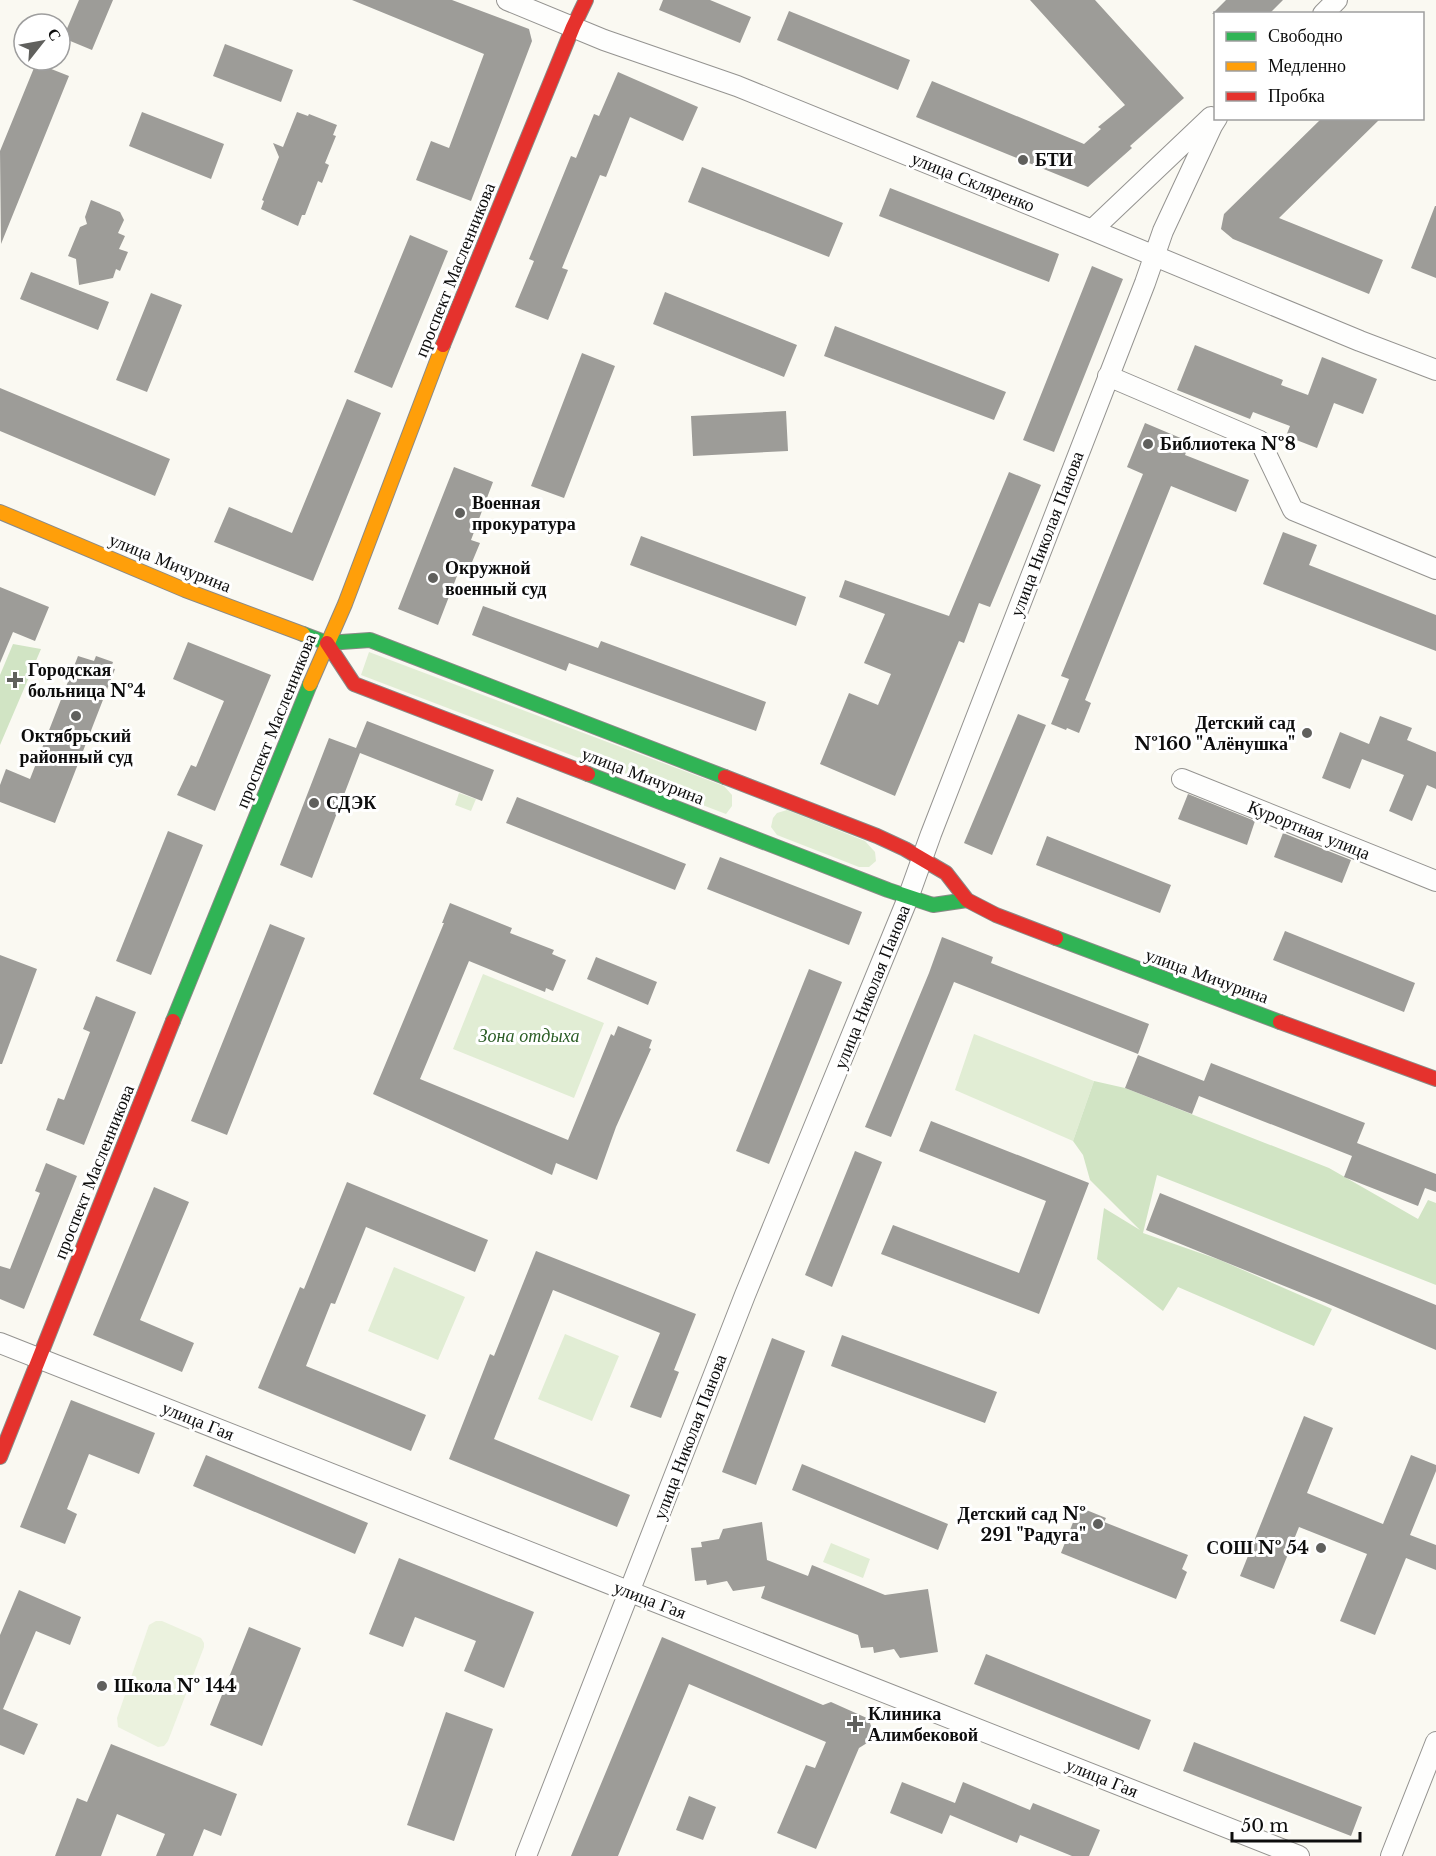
<svg xmlns="http://www.w3.org/2000/svg" width="1436" height="1856" font-family="'Libre Baskerville',serif">
	<style>
		.green { fill: #e1edd4 }
		.forest { fill: #d1e4c4 }
		.pitch { fill: #ebf2de }
		.building { fill: #9d9c98 }
		.lines { fill: none; stroke-linecap: round; stroke-linejoin: round }
		.street-casing { stroke: #949390; stroke-width: 22 }
		.fast-casing { stroke: #8a8a87; stroke-width: 16 }
		.slow-casing { stroke: #8a8a87; stroke-width: 16 }
		.jam-casing { stroke: #8a8a87; stroke-width: 16 }
		.street { stroke: #fefefd; stroke-width: 20 }
		.fast { stroke: #30b455; stroke-width: 14 }
		.slow { stroke: #ff9f0a; stroke-width: 14 }
		.jam { stroke: #e5322d; stroke-width: 14 }
		.poi-dot { fill: #60605d; stroke: #fff; stroke-width: 2 }
		.labels { text-anchor: middle; stroke-width: 6; stroke-linejoin: round; paint-order: stroke }
		.poi-label { font-size: 18px; font-weight: bold; fill: #0d0d0d; stroke: #fff; text-anchor: start }
		.street-label { font-size: 18px; fill: #0d0d0d; stroke: #fff }
		.park-label { font-size: 18px; font-style: italic; fill: #2b5d25; stroke: #fff }
	</style>
	<rect width="100%" height="100%" fill="#faf9f2"/>
	<path class="green" d="M369,652L724,786L732,795V806L726,814L361,675Z
		M459,793L476,799L471,811L455,805Z
		M787,810L865,841L875,852L876,861L869,867H859L777,835L771,827L773,818L777,813Z
		M483,974L604,1023L574,1098L453,1049Z
		M974,1034L1094,1081L1073,1141L955,1090Z
		M394,1267L465,1297L438,1360L368,1331Z
		M565,1334L619,1356L592,1421L538,1399Z
		M831,1543L870,1559L863,1578L823,1562Z"/>
	<path class="forest" d="M13,644L41,649L0,745V675Z
		M1094,1081L1125,1088L1329,1168L1418,1219L1428,1200L1436,1203V1285L1157,1175L1143,1233L1220,1260L1332,1309L1314,1346L1178,1287L1163,1311L1097,1259L1104,1208L1140,1230L1090,1180L1083,1155L1073,1141Z"/>
	<path class="pitch" d="M156,1621H162L201,1638L204,1643V1647L168,1741L164,1746L158,1747L118,1727L117,1718L149,1625Z"/>
	<path class="building" d="M79,0H113L92,50L63,38Z
		M352,0H452L529,29L532,41L471,201L416,180L431,141L449,148L484,54Z
		M663,0H710L751,17L740,43L659,10Z
		M1030,0H1095L1184,98L1130,146L1132,148L1088,187L916,117L932,81L1084,144L1101,129L1098,127L1125,105Z
		M1226,0H1283L1269,14H1212Z
		M789,11L910,60L898,90L777,40Z
		M225,44L293,70L281,102L213,76Z
		M36,63L69,76L1,244L0,151Z
		M618,72L698,107L683,141L630,117L606,177L600,175L562,268L568,270L548,320L515,307L534,261L529,259L571,156L576,158L594,114L599,116Z
		M142,112L224,144L211,179L129,146Z
		M297,112L308,116L309,114L337,125L333,135L336,136L325,163L329,165L322,183L318,181L305,215H302L298,226L261,209L264,201L262,200L279,157L273,143L283,147Z
		M1322,118H1381L1279,218L1383,260L1369,294L1233,239L1221,229L1224,214Z
		M702,167L843,223L829,257L688,202Z
		M890,188L1059,254L1049,282L879,216Z
		M91,200L120,212L124,220L118,233L125,236L119,249L128,252L120,271L116,269L113,278L79,285L76,259L68,256L80,227L87,224L85,217Z
		M1435,206H1436V278L1411,268Z
		M410,235L448,251L392,388L354,372Z
		M1092,266L1123,279L1054,452L1023,440Z
		M31,272L109,302L98,330L20,299Z
		M665,292L797,345L784,377L653,324Z
		M151,293L182,305L147,392L116,380Z
		M835,326L1006,392L994,420L824,356Z
		M1195,345L1283,380L1281,385L1308,395L1322,357L1377,379L1363,414L1334,403L1317,448L1286,436L1290,426L1253,412L1250,419L1177,390Z
		M582,353L615,366L564,498L531,486Z
		M0,388L170,459L155,496L0,431Z
		M347,399L381,413L313,581L214,542L229,507L292,533Z
		M786,411L788,451L693,456L691,416Z
		M1145,423L1190,442L1185,455L1249,480L1236,512L1171,486L1085,700L1091,703L1079,733L1067,728L1066,730L1051,724L1069,679L1061,676L1143,474L1127,467Z
		M454,467L493,482L471,540L480,543L470,567L462,563L438,625L398,609Z
		M1009,472L1041,485L990,607L979,603L964,643L959,641L895,796L820,764L849,693L878,705L891,674L864,663L885,614L839,597L845,580L949,616Z
		M1283,532L1317,545L1309,565L1436,615V651L1263,584Z
		M641,536L806,597L796,626L630,565Z
		M0,587L49,607L35,641L13,632L0,663Z
		M483,606L598,648L601,641L766,702L756,731L569,663L566,671L472,635Z
		M188,642L271,675L215,811L177,795L191,765L196,767L224,701L173,679Z
		M78,656L94,661L96,656L113,662L111,668L115,669L55,823L0,802V785L6,769L30,779Z
		M1018,714L1046,725L992,855L964,843Z
		M1380,716L1412,728L1407,740L1436,752V789L1427,785L1412,821L1389,811L1404,775L1362,759L1350,789L1322,778L1340,732L1369,744Z
		M367,721L494,770L482,801L360,753L312,878L280,865L329,738L356,748Z
		M1188,794L1255,821L1247,845L1178,819Z
		M517,797L686,864L675,890L506,823Z
		M168,831L203,845L151,975L116,961Z
		M1283,833L1351,860L1342,883L1274,857Z
		M1047,836L1171,885L1160,913L1036,865Z
		M720,857L862,912L849,945L707,889Z
		M450,903L512,928L510,933L554,950L552,954L566,960L553,991L546,988L545,992L469,961L420,1079L568,1140L611,1034L614,1036L618,1026L652,1040L649,1048L651,1049L616,1127L597,1180L556,1163L552,1175L373,1094L444,923H442Z
		M270,924L305,938L227,1135L191,1121Z
		M1285,931L1415,983L1404,1012L1273,960Z
		M942,937L993,957L991,963L1149,1024L1138,1054L954,982L891,1137L865,1127L929,973Z
		M0,955L37,969L2,1064H0Z
		M596,957L657,982L648,1005L587,979Z
		M809,969L842,982L769,1164L736,1151Z
		M96,996L136,1012L84,1145L46,1130L58,1098L64,1100L90,1032L83,1029Z
		M1138,1055L1204,1081L1211,1063L1365,1123L1357,1143L1436,1174V1192L1425,1188L1418,1206L1344,1177L1352,1156L1199,1096L1192,1114L1125,1088Z
		M931,1121L1089,1183L1039,1314L881,1254L893,1225L1019,1273L1046,1201L919,1151Z
		M855,1151L882,1162L832,1287L805,1275Z
		M46,1163L77,1176L24,1309L0,1299V1266L10,1269L40,1193L35,1191Z
		M347,1182L488,1240L475,1272L366,1227L335,1304L331,1303L306,1366L426,1415L411,1451L258,1388L300,1287L304,1289Z
		M154,1187L189,1202L140,1320L194,1343L182,1372L93,1335Z
		M1160,1193L1436,1305V1350L1324,1302L1146,1230Z
		M536,1251L696,1314L674,1370L679,1372L661,1418L630,1407L660,1333L553,1290L494,1439L630,1495L617,1527L449,1459L490,1354L494,1356Z
		M842,1335L997,1392L985,1423L831,1366Z
		M772,1338L805,1351L756,1485L722,1472Z
		M71,1400L155,1433L139,1474L89,1454L67,1509L77,1514L65,1544L20,1527Z
		M1304,1416L1333,1428L1307,1493L1383,1524L1411,1455L1436,1465V1471L1410,1535L1436,1545V1570L1406,1558L1375,1635L1340,1621L1367,1554L1299,1527L1274,1589L1240,1576Z
		M206,1455L368,1523L355,1554L193,1486Z
		M802,1464L948,1524L938,1550L792,1490Z
		M1079,1507L1106,1518L1104,1522L1188,1555L1182,1569L1187,1572L1176,1599L1061,1553Z
		M762,1522L767,1560L808,1576L812,1565L885,1595L928,1589L938,1652L900,1658L894,1649L874,1653L873,1647L861,1648L858,1635L761,1598L765,1586L733,1591L727,1581L707,1585L706,1580L695,1581L691,1548L702,1547L701,1542L719,1539L723,1529Z
		M399,1558L534,1612L504,1688L464,1671L476,1641L415,1617L403,1647L369,1634Z
		M19,1590L81,1617L70,1645L36,1631L3,1709L38,1724L24,1755L0,1745V1635Z
		M249,1627L301,1648L262,1746L210,1725Z
		M662,1637L823,1705L831,1702L869,1719L872,1730L867,1743L859,1748L816,1849L777,1833L806,1765L815,1768L826,1742L689,1684L618,1856H571Z
		M986,1654L1151,1720L1139,1750L974,1684Z
		M446,1712L493,1729L454,1841L407,1825Z
		M1194,1742L1362,1807L1351,1836L1183,1771Z
		M111,1744L237,1794L221,1836L204,1829L193,1856H156L165,1834L117,1814L101,1856H55L77,1798L87,1802Z
		M902,1782L955,1803L963,1782L1030,1810L1033,1803L1100,1830L1089,1856H1072L1020,1835L1017,1843L950,1815L942,1834L890,1813Z
		M689,1796L716,1807L703,1840L676,1830Z"/>
	<g class="lines">
		<g class="street-casing">
			<path id="street" d="M507,0L604,40L737,86L1092,230L1360,341L1436,370
				M1323,14L1337,0
				M1092,230L1211,117
				M1108,376L1260,441L1293,510L1436,569
				M1182,779L1436,881
				M0,1343L1299,1856
				M526,1856L745,1295L908,898L931,834L1145,283L1163,231L1212,126L1217,118
				M1391,1856L1436,1742"/>
		</g>
		<g class="fast-casing">
			<path id="fast" d="M303,634L327,643L370,640L725,777
				M588,774L888,890L933,905L967,900
				M1056,938L1280,1022
				M173,1021L310,684"/>
		</g>
		<g class="slow-casing">
			<path id="slow" d="M0,512L185,590L303,634
				M310,684L345,604L443,345"/>
		</g>
		<g class="jam-casing">
			<path id="jam" d="M443,345L573,27L586,0
				M327,643L354,684L588,774
				M725,777L877,836L905,849L946,873L967,900L996,915L1056,938
				M1280,1022L1436,1079
				M0,1457L173,1021"/>
		</g>
		<use href="#street" class="street"/>
		<use href="#fast" class="fast"/>
		<use href="#slow" class="slow"/>
		<use href="#jam" class="jam"/>
	</g>
	<g class="poi-dot">
		<circle cx="1023" cy="160" r="6"/>
		<circle cx="1148" cy="444" r="6"/>
		<circle cx="460" cy="513" r="6"/>
		<circle cx="433" cy="578" r="6"/>
		<path d="M12 671h6v6h6v6h-6v6h-6v-6h-6v-6h6z"/>
		<circle cx="76" cy="716" r="6"/>
		<circle cx="1307" cy="733" r="6"/>
		<circle cx="314" cy="803" r="6"/>
		<circle cx="1098" cy="1524" r="6"/>
		<circle cx="1321" cy="1548" r="6"/>
		<circle cx="102" cy="1686" r="6"/>
		<path d="M852 1715h6v6h6v6h-6v6h-6v-6h-6v-6h6z"/>
	</g>
	<g class="labels">
		<g class="poi-label">
			<text x="1035" y="166">БТИ</text>
			<text x="1160" y="450">Библиотека №8</text>
			<text x="472" y="509">Военная<tspan x="472" dy="21">прокуратура</tspan></text>
			<text x="445" y="574">Окружной<tspan x="445" dy="21">военный суд</tspan></text>
			<text x="28" y="676">Городская<tspan x="28" dy="21">больница №4</tspan></text>
			<text x="1295" y="729" text-anchor="end">Детский сад<tspan x="1295" dy="21">№160 "Алёнушка"</tspan></text>
			<text x="76" y="742" text-anchor="middle">Октябрьский<tspan x="76" dy="21">районный суд</tspan></text>
			<text x="326" y="809">СДЭК</text>
			<text x="1086" y="1520" text-anchor="end">Детский сад №<tspan x="1086" dy="21">291 "Радуга"</tspan></text>
			<text x="1309" y="1554" text-anchor="end">СОШ № 54</text>
			<text x="114" y="1692">Школа № 144</text>
			<text x="868" y="1720">Клиника<tspan x="868" dy="21">Алимбековой</tspan></text>
		</g>
		<g class="street-label">
			<text transform="translate(973 182) rotate(22)" y="6">улица Скляренко</text>
			<text transform="translate(455 270) rotate(-68)" y="6">проспект Масленникова</text>
			<text transform="translate(1047 534) rotate(-69)" y="6">улица Николая Панова</text>
			<text transform="translate(170 563) rotate(22)" y="6">улица Мичурина</text>
			<text transform="translate(276 721) rotate(-68)" y="6">проспект Масленникова</text>
			<text transform="translate(643 776) rotate(21)" y="6">улица Мичурина</text>
			<text transform="translate(1309 830) rotate(22)" y="6">Курортная улица</text>
			<text transform="translate(1207 976) rotate(20)" y="6">улица Мичурина</text>
			<text transform="translate(872 987) rotate(-68)" y="6">улица Николая Панова</text>
			<text transform="translate(94 1172) rotate(-68)" y="6">проспект Масленникова</text>
			<text transform="translate(198 1421) rotate(22)" y="6">улица Гая</text>
			<text transform="translate(690 1437) rotate(-69)" y="6">улица Николая Панова</text>
			<text transform="translate(650 1600) rotate(21)" y="6">улица Гая</text>
			<text transform="translate(1102 1778) rotate(22)" y="6">улица Гая</text>
		</g>
		<g class="park-label">
			<text x="529" y="1042">Зона отдыха</text>
		</g>
	</g>
	<rect x="1214" y="12" width="210" height="108" fill="#ffffff" stroke="#9e9e9e" stroke-width="1.5"/>
	<rect x="1226" y="32" width="30" height="9" fill="#30b455" stroke="#9e9e9e" stroke-width="1.5"/>
	<text x="1268" y="42" font-size="18" fill="#0d0d0d">Свободно</text>
	<rect x="1226" y="62" width="30" height="9" fill="#ff9f0a" stroke="#9e9e9e" stroke-width="1.5"/>
	<text x="1268" y="72" font-size="18" fill="#0d0d0d">Медленно</text>
	<rect x="1226" y="92" width="30" height="9" fill="#e5322d" stroke="#9e9e9e" stroke-width="1.5"/>
	<text x="1268" y="102" font-size="18" fill="#0d0d0d">Пробка</text>
	<g transform="translate(42 42) rotate(59)"><circle r="28" fill="#ffffff" stroke="#9e9e9e" stroke-width="1.5"/>
	<path d="M0-4.5L10 22L0 15L-10 22Z" fill="#60605d"/>
	<text y="-9" font-size="16" font-weight="bold" text-anchor="middle" fill="#0d0d0d">С</text>
	</g>
	<path d="M1232 1832v9h128v-9" fill="none" stroke="#0d0d0d" stroke-width="3"/>
	<text x="1241" y="1832" font-size="18" fill="#0d0d0d" stroke="#ffffff" stroke-width="4.5" paint-order="stroke">50 m</text>
</svg>
